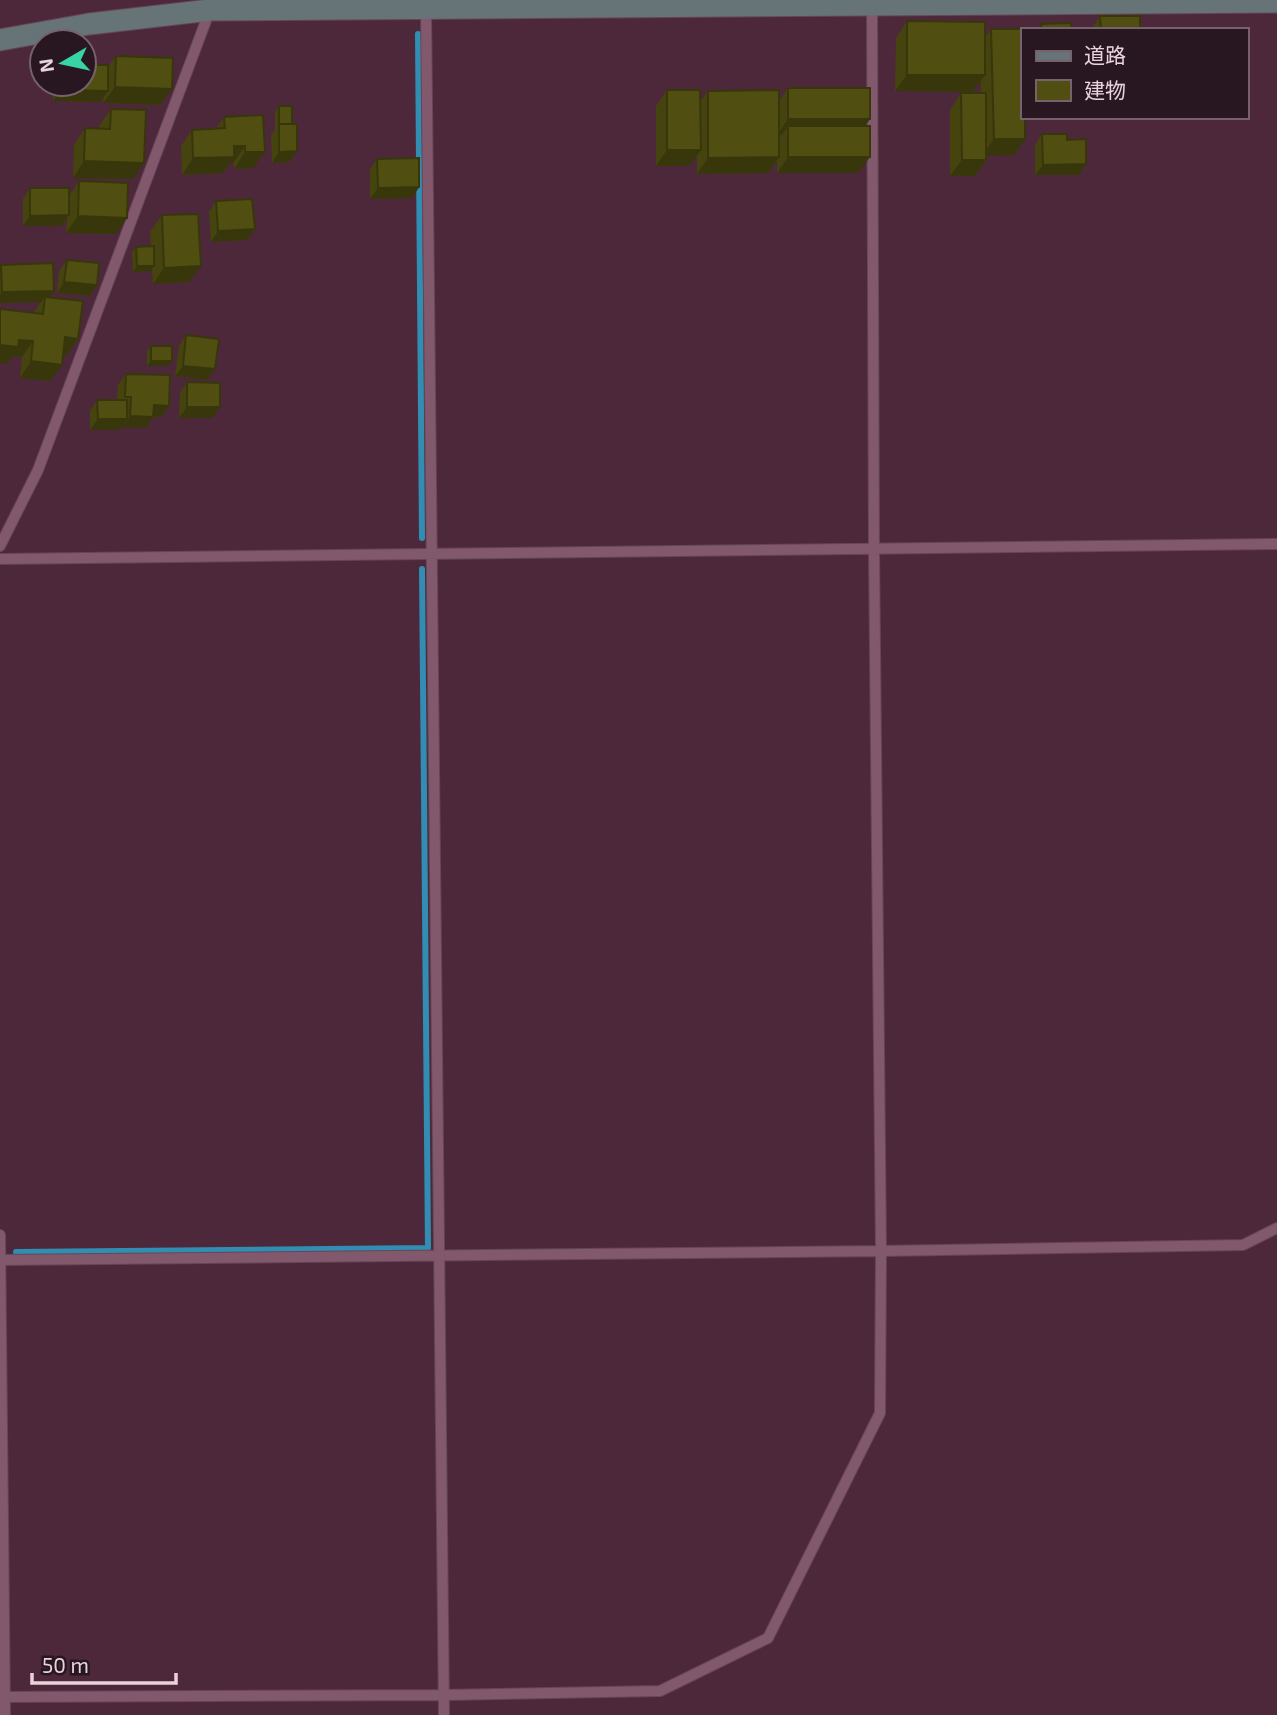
<svg xmlns="http://www.w3.org/2000/svg" width="1277" height="1715" font-family="'Exo 2','Noto Sans JP',sans-serif">
	<style>
		.lines { fill: none; stroke-linecap: round; stroke-linejoin: round }
		.stream { stroke: #318db1; stroke-width: 6 }
		.lane-casing { stroke: #654656; stroke-width: 12 }
		.secondary-casing { stroke: #654656; stroke-width: 23 }
		.lane { stroke: #82586d; stroke-width: 10 }
		.secondary { stroke: #667477; stroke-width: 21 }
		.wall { fill: #45440f }
		.shaded-wall { fill: #38370c }
		.building { fill: #504f11; stroke: #38370c; stroke-width: 2 }
	</style>
	<rect width="100%" height="100%" fill="#4d283b"/>
	<g class="lines">
		<path class="stream" d="M418,34L422,538
			M16,1252L428,1248L422,569"/>
		<g class="lane-casing">
			<path id="lane" d="M426,10L444,1715
				M0,546L38,470L210,10
				M0,559L1277,544
				M0,1235L5,1715
				M0,1260L881,1251L1243,1245L1277,1228
				M0,1697L444,1695L660,1691L768,1638L880,1413L881,1251L874,549L872,4"/>
		</g>
		<g class="secondary-casing">
			<path id="secondary" d="M0,40L89,24L210,10L1277,2"/>
		</g>
		<use href="#lane" class="lane"/>
		<use href="#secondary" class="secondary"/>
	</g>
	<path class="wall" d="M1100,16L1140,30H1091Z
		M907,21L985,38L991,29L1025,139L1014,155H986V160L975,176H950V110L961,93H981V81L973,92L895,91L896,38Z
		M116,56L160,105L103,103L104,97L100,102L53,101V84H84L108,67Z
		M788,88L865,126L858,173H777V161L768,173L697,174V155L689,166H656V106L667,90L700,102L708,91L779,101Z
		M279,106L292,124L297,151L289,162L272,163L271,135L275,130V112Z
		M111,109L133,179L73,178L74,145L85,128L99,129V126Z
		M263,115L253,168L234,169V162H231L223,173L182,175L181,146L192,130L216,129L224,117Z
		M1042,134L1067,140L1086,164L1079,175H1035V145Z
		M377,159L419,187L412,198L370,199V169Z
		M79,181L116,234L66,233L67,218L61,226H23V199L30,188L69,196Z
		M216,201L247,240L211,242L209,212Z
		M162,215L189,282L153,284L152,269L151,271L133,272L132,252L136,247L151,246L150,232Z
		M67,260L97,285L90,296L57,293L59,271Z
		M1,265L54,291L50,297L78,339L67,355L63,354L62,365L50,381L20,378L22,357L12,356L7,364L33,313L41,302L0,303V267Z
		M186,335L215,369L207,380L175,376L179,346Z
		M151,346L168,366H147V351Z
		M126,374L162,417H153L146,428L122,426L120,430H90V411L97,400H117L118,385Z
		M187,382L220,407L212,418H179L180,393Z"/>
	<path class="shaded-wall" d="M907,75H985L973,92L895,91Z
		M115,87L172,89L160,105L103,103Z
		M60,90L108,91L100,102L53,101Z
		M788,119H870L859,135L788,126L782,135H777Z
		M994,139H1025L1014,155L982,156Z
		M234,146H245L234,162H231L223,173L182,175L193,158Z
		M667,150H701L689,166H656Z
		M297,151L289,162L272,163L279,152Z
		M245,152H265L253,168L234,169Z
		M779,157L768,173L697,174L708,158Z
		M788,157H870L858,173H777Z
		M962,160H986L975,176H950Z
		M84,161L144,163L133,179L73,178Z
		M1086,164L1079,175H1035L1043,165Z
		M419,187L412,198L370,199L378,188Z
		M69,215L61,226H23L30,216Z
		M78,216L127,218L116,234L66,233Z
		M255,229L247,240L211,242L218,231Z
		M137,266H154L151,271L133,272Z
		M201,266L189,282L153,284L164,268Z
		M64,282L97,285L90,296L57,293Z
		M54,291L46,302L45,297L41,302L0,303V295L2,292Z
		M65,337L78,339L67,355L53,353Z
		M19,340L33,341L22,357L12,356L7,364L0,363V345Z
		M31,361L62,365L50,381L20,378Z
		M151,361H172L168,366H147Z
		M183,366L215,369L207,380L175,376Z
		M154,405L169,406L162,417L146,416Z
		M187,407H220L212,418H179Z
		M130,416L153,417L146,428L122,427Z
		M98,419H127L120,430H90Z"/>
	<path class="building" d="M1100,16H1140V30H1101Z
		M907,21L985,22V75H907Z
		M1071,23L1072,30H1042L1041,24Z
		M991,29H1023V117H1025V139H994Z
		M116,56L173,58L172,89L115,87Z
		M84,65H108V91L60,90V84H84Z
		M788,88H870V119H788Z
		M667,90H700L701,150H667Z
		M779,90V157L708,158V91Z
		M961,93H986V160H962Z
		M279,106H292V124H279V126Z
		M111,109L146,110L144,163L84,161L85,128L110,129Z
		M263,115L265,152H245V146H234V157L193,158L192,130L225,128L224,117Z
		M279,124H297V151L279,152Z
		M788,126H870V157H788Z
		M1042,134H1067V140L1086,139V164L1043,165Z
		M419,158V187L378,188L377,159Z
		M79,181L128,183L127,218L78,216Z
		M30,188H69V215L30,216Z
		M252,199L255,229L218,231L216,201Z
		M198,214L201,266L164,268L162,215Z
		M154,246V266H137L136,247Z
		M67,260L99,263L97,285L64,282Z
		M53,263L54,291L2,292L1,265Z
		M45,297L83,301L78,339L65,337L62,365L31,361L33,341L19,340L18,347L0,345V309L43,314Z
		M186,335L219,339L215,369L183,366Z
		M151,346H172V361H151Z
		M126,374L170,375L169,406L154,405L153,417L130,416L131,397H125Z
		M187,382L220,383V407H187Z
		M97,400H127V419H98Z"/>
	<rect x="1021" y="28" width="228" height="91" fill="#281720" stroke="#76626c" stroke-width="2"/>
	<rect x="1036" y="51" width="35" height="10" fill="#667477" stroke="#76626c" stroke-width="2"/>
	<text x="1084" y="63" font-size="21" fill="#ead2dd">道路</text>
	<rect x="1036" y="80" width="35" height="21" fill="#504f11" stroke="#76626c" stroke-width="2"/>
	<text x="1084" y="98" font-size="21" fill="#ead2dd">建物</text>
	<g transform="translate(63 63) rotate(261)"><circle r="33" fill="#281720" stroke="#76626c" stroke-width="2"/>
	<path d="M0-5L12 26L0 18L-12 26Z" fill="#37d4a6"/>
	<text y="-10" font-size="19" font-weight="bold" text-anchor="middle" fill="#ead2dd">N</text>
	</g>
	<path d="M32 1673v10h144v-10" fill="none" stroke="#ead2dd" stroke-width="3.5"/>
	<text x="42" y="1673" font-size="21" fill="#ead2dd" stroke="#281720" stroke-width="5" paint-order="stroke">50 m</text>
</svg>
